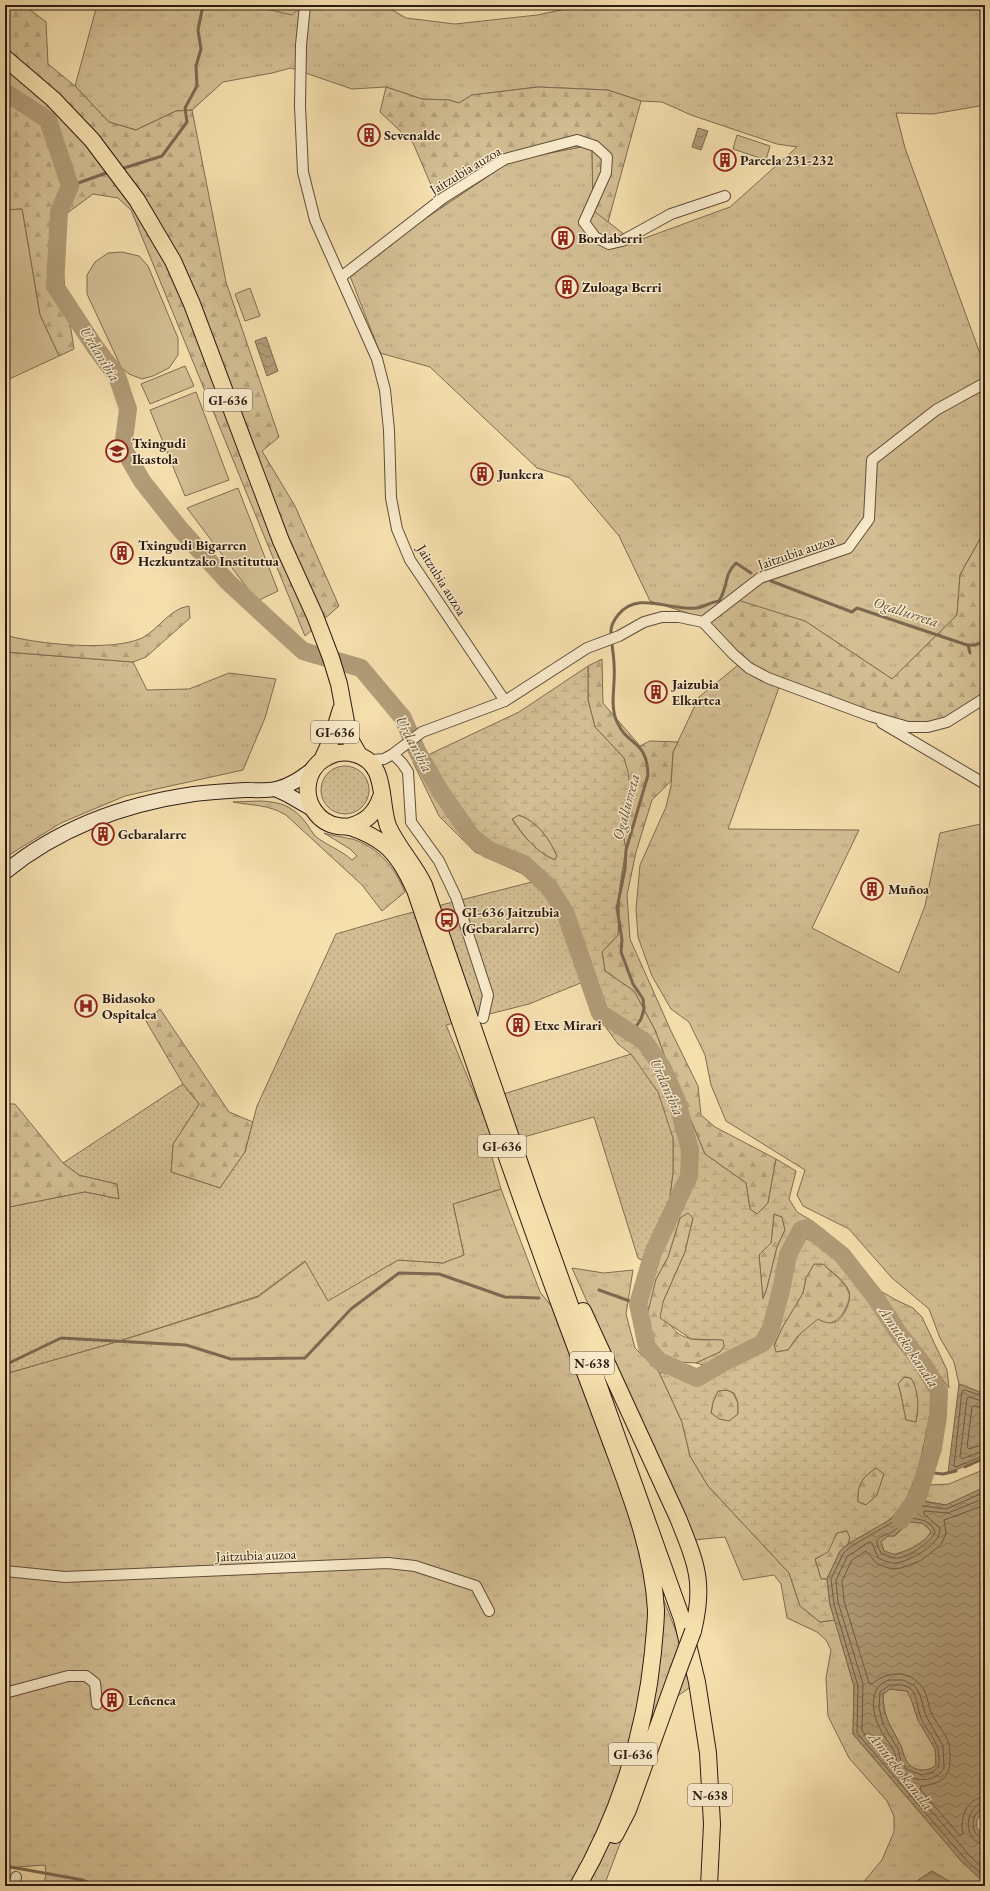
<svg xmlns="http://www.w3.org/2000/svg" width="990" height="1891" font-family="'EB Garamond',serif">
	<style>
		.grass { fill: url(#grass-tufts); stroke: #806c52 }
		.forest { fill: url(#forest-firs); stroke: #806c52 }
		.wetland { fill: url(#wetland-marsh); stroke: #806c52; fill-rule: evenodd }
		.park { fill: url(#park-dots); stroke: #806c52 }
		.pitch { fill: #d3be93; stroke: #806c52 }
		.water { fill: url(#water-waves); stroke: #7c684f; fill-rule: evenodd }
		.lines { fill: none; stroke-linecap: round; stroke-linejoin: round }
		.shore { stroke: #6f5c45; stroke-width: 1 }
		.stream { stroke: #7c684f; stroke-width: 3 }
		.river { stroke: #b19c78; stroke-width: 18 }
		.street-casing { stroke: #5f4c39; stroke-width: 12 }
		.secondary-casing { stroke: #2d1b12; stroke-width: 16 }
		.primary-casing { stroke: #2d1b12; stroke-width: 18 }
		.street { stroke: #f8eaca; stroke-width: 10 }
		.secondary { stroke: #f8eaca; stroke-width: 14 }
		.primary { stroke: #f5dfad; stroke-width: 16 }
		.primary-bridge-casing { stroke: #2d1b12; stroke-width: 18; stroke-linecap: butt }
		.primary-bridge { stroke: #f5dfad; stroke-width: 16 }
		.labels { text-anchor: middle; stroke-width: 3; stroke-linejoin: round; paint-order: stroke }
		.shield { fill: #f8eaca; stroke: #6a5949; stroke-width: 1 }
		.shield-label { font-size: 13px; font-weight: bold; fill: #2d1b12 }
		.poi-label { font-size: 14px; font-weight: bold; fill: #2d1b12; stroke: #f8eaca; text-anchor: start }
		.street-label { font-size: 14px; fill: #2d1b12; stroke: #f8eaca }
		.water-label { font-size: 15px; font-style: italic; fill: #624f3b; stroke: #f8eaca }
	</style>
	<defs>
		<pattern id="grass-tufts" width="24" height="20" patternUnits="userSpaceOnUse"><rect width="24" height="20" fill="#d3be93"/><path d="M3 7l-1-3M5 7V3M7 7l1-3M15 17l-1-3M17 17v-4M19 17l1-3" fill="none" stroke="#b5a37e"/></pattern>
		<pattern id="forest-firs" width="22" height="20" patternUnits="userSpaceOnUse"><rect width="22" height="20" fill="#d3be93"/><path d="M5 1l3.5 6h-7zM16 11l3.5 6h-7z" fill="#b5a37e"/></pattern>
		<pattern id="wetland-marsh" width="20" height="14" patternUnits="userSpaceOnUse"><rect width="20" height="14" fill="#d3be93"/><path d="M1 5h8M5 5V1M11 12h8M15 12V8" fill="none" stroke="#b5a37e"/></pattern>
		<pattern id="park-dots" width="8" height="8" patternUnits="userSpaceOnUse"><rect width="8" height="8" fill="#d3be93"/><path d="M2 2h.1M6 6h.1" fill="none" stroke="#b5a37e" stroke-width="1.8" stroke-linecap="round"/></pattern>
		<pattern id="water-waves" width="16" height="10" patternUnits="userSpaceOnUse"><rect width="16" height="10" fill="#b19c78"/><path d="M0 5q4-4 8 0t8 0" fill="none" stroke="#907e61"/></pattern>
	</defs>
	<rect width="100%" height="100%" fill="#f5dfad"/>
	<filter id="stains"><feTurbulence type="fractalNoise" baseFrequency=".005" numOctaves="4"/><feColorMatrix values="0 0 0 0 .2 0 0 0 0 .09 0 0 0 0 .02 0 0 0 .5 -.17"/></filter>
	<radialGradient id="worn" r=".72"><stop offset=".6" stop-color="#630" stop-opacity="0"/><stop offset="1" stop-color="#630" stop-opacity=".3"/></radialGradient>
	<path class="grass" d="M97,5L301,7L303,5H384L406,18L455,24L537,15L586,5H985V105L933,114L896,113L905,148L982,359L985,358V530L960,575L957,615L892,679L805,621L706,619L650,601L619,536L570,478L537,468L430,367L380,353L348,271L512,160L592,145L593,210L634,242L730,207L797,147L777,144L691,115L662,102L641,101L608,90L538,87L472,95L459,103L449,100L422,99L386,87L352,89L291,68L272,73L223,82L192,110L176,111L136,130L109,122L75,86Z
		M5,652L133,662L147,690L189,689L229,673L276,679L265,718L243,770L125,796L61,823L9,855H5Z
		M743,661L782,679L728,829L859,830L812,928L899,973L925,906L940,833L985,823V1394L959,1384L954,1362L940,1338L929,1309L892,1278L849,1229L803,1206L797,1195L805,1170L726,1121L711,1085L705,1055L689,1022L671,1009L652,976L638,937L636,909L640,865L666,807L671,786L673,752L699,697Z
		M260,801C281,802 293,806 306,823C309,827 312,832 315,836C326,845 341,850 352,860L357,856L350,849L324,833C333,836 343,837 352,839C379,847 394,867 405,892L382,911L362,885L286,815C267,804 254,806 233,802Z
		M501,1189L540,1292L556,1312L639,1536L696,1683L675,1698L604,1886H44L46,1873L45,1865L5,1868V1374L116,1342L258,1297L306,1261L328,1300L398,1260L443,1263L464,1255L453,1204Z
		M572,1268L604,1273L633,1270L626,1314L635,1348L659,1372L682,1422L690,1456L708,1486L789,1573L800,1606L820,1622L835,1620L854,1686L853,1734L963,1863L985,1883V1886H957L932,1871L909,1886H860L882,1860L894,1832V1816L887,1801L849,1758L828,1716L826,1678L831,1650L826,1640L817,1632L787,1618L781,1584L774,1575L743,1580L725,1537L694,1540Z
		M985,1469V1487L946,1505L924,1501L929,1485L949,1484Z
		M909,1522L922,1523L932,1531C926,1542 908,1551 896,1554C893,1555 888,1552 884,1551L881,1542L888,1536H895Z
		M890,1689L907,1691L911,1698L918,1720L935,1749L936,1765C926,1774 910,1771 905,1758C903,1754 903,1750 901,1746C891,1726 883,1718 883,1694Z"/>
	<path class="forest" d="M5,5H24L46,22L48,64L75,86L109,122L136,130L176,111L192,110L226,282L279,437L262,451L295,506L339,606L305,636L131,210L118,198L93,194L66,214L61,241L65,291L74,349L59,356L40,315L22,209L5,210Z
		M249,5H300L301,7L292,15Z
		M386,87L422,99L449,100L459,103L472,95L538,87L608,90L641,101L608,222L593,210L592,145L512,160L441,208L413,143L380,112Z
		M985,530V696L958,713L929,724L899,721L782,679L743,661L706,619L731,598L805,621L892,679L957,615L960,575Z
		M189,606L190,618L146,657L133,662L5,652V635C36,644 112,652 142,638C159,629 169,609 189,606Z
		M602,659L603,703L640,746L650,741L678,742L673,752L671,781L652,800L636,852L627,895L630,939L671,1031L698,1086L701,1115L715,1127L776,1159L768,1203L757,1214L750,1209L746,1183L705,1154L671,1073L655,1030L634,991L605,971L602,952L618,935L620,885L626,849L622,829L632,803L624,758L595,727L588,700V666Z
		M519,815C538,822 549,838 557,856L555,860C537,853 522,835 512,818Z
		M160,1009L229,1112L253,1122L245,1152L220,1188L171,1172L173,1144L199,1104L183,1084L146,1021Z
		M5,1104H15L63,1163L79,1175L117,1184L119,1199L85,1192L5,1208Z
		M688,1212L693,1218L685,1252L663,1302C666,1309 667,1320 672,1327C683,1343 706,1340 723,1339L725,1346L720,1352L696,1363L679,1362L663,1357L651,1342L646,1322L651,1298L656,1279L668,1257L680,1218Z
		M774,1214L782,1217L785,1230L777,1247L767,1288L763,1300L759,1255L771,1243Z
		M814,1264H823C831,1273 843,1279 848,1291C851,1295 849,1301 847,1305C838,1329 821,1322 802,1333C796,1336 792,1345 788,1350L776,1352L774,1346L782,1328L803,1293L806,1278Z
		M904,1377L911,1378C920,1392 919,1407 916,1422L906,1420C903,1408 902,1396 898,1384Z
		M727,1390L733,1393L738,1403V1414L729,1421L719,1419L711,1413L713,1402L718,1391Z
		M876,1468L884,1474L877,1495L866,1505L858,1502C857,1484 862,1478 876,1468Z
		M847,1531L850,1537L848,1544L840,1551L827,1579H821L815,1559C828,1554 831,1545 837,1533Z"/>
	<path class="wetland" d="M588,666V700L595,727L624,758L628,772L632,803L622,829L626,849L620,885L618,935L602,952L605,971L634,991L655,1030L671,1073L705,1154L746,1183L750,1209L757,1214L768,1203L776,1159L796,1171L789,1199L797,1212L814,1222L812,1225L796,1226L784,1249L764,1333L751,1345L707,1366L696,1363L720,1352L724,1346L723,1340L691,1339L660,1318L663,1302L685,1252L693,1218L688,1213L680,1218L668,1257L656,1279L649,1308L644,1304L672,1220L691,1186L693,1166L683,1176L669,1204L673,1172V1138L631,1054L618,1044L599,1018L583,982L562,920L534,879L475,852L439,816L413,762L519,712ZM519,815C538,822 549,838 557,856L555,860C537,853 522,835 512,819ZM774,1214L782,1217L785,1230L777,1247L767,1288L763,1299L759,1255L771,1243Z
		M803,1238C845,1247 910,1360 933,1397C926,1431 918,1498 890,1519C878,1529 861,1536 848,1544L850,1538L847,1531L837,1533L828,1552L815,1559L821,1579H827L830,1605L835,1620L820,1622L800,1606L789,1573L708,1486L690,1456L682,1422L659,1372L700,1381L766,1348L779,1325L793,1260ZM814,1264H823C831,1272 844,1279 849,1291C852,1300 844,1318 836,1322C829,1324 823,1322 818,1319L801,1333L788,1350L776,1352L774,1345L782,1328L803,1293L806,1278ZM904,1377L911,1378C919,1391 919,1408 916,1422L906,1420C903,1408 902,1396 898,1384ZM727,1390L734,1393L738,1403V1414L729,1421L719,1419L711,1413L713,1402L718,1391ZM876,1468L884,1474L877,1495L866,1505L858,1502C857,1484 862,1478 876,1468Z
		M877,1289L896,1300L913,1308L922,1317L947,1370L949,1388L893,1313Z"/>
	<path class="park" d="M321 790a24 24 0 1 1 48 0a24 24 0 1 1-48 0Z
		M536,881L562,920L583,982L529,1004L446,1025L478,1102L631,1054L658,1092L673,1138V1172L669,1204L643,1261L638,1258L594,1117L489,1147L501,1189L453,1204L464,1255L443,1263L398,1260L328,1301L305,1261L258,1296L116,1342L5,1374V1208L85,1192L119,1199L117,1184L79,1175L63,1163L183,1084L199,1104L173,1144L171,1172L220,1188L245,1152L257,1106L336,934L398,916Z"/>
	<path class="pitch" d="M737,135L770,146L766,160L733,149Z
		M22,209L40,315L59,356L5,381V210Z
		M122,252L139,256L148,266L178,338V355L169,368L153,376L142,379L129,374L121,367L87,294V275L95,262L108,253Z
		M250,288L260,316L245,321L235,294Z
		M185,366L194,386L150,404L141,384Z
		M196,392L229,480L185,496L150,410Z
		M238,488L278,591L257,601L187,508Z"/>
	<path class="water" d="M698,128L708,131L701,150L692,147Z
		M266,337L278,371L267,376L255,341Z
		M959,1384L985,1394V1458L948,1473Z
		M985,1487V1811L977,1820V1828L985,1836V1883L963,1863L853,1734L854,1686L830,1605L827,1579L840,1551L848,1544L891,1519L907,1499L946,1505ZM909,1522L922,1523L931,1531C927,1542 908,1551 896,1554C893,1555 888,1552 884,1551L881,1542L888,1536H894ZM890,1689L907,1691L911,1699L918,1720L935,1749L936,1765C926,1774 910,1771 905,1758C903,1755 903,1750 901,1746C891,1726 883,1718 883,1694Z
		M932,1871L957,1886H909Z"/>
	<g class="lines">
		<path class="shore" d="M985,1397L965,1390L962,1391L954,1466L956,1467L985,1455
			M985,1402L969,1397L967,1398L960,1457L962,1459L985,1450
			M985,1408L974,1406L972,1407L967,1447L969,1449L985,1444
			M985,1492L946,1509L909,1504L893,1522L850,1547L843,1554L831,1579L834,1604L858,1686L857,1733L966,1860L985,1877
			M985,1498L948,1513L924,1511V1514L940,1528C942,1544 910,1561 896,1563C891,1564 883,1560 878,1558L872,1543L869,1542L847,1557L836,1580L838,1602L863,1684L862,1731L970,1856L985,1870
			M985,1505L944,1520L946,1533L941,1545L920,1561L901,1568L892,1569L877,1564L866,1551L852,1560L842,1581L844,1601L869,1683L872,1684C889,1669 914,1670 925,1692C928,1699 929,1708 932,1715C938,1725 946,1734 949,1744C950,1748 950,1752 950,1756C951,1778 941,1784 921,1786L920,1789L960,1836L963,1834C959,1818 967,1798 985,1797
			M909,1518C919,1519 932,1520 935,1532C932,1542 905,1560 894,1558C890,1558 885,1555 882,1554C868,1534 886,1538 895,1530C899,1526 903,1520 909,1518Z
			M889,1680H903L915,1686L920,1695L926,1716L943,1746L944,1768C937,1782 914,1783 904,1773C897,1767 897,1759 894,1751C890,1743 883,1736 879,1727C872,1712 868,1686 889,1680Z
			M890,1685C896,1685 906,1684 911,1689C918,1697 917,1709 921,1718C931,1739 940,1739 939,1766L933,1772L922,1775L906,1769L901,1761L898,1749L883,1724L879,1708L880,1692Z
			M985,1803C963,1805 962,1843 985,1844
			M985,1808C969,1810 969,1837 985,1839"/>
		<path class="stream" d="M124,168L162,156L187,122L185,108L197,86L196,66L201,49L198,30L203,5
			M70,186L106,173
			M771,581L852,612L857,608L967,645H975L985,641
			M968,645L970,653
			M632,1033L641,1019L644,1009L643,999L633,984L621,952L622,940L617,908L625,869L626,850L648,775C647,739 628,747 617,722C609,704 616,685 614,665C614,654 611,643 611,631C611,625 614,620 618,615C638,590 669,611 696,608C704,607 711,602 719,601C729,585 723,576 736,563L751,573
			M599,1290L638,1304
			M5,1365L61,1338L186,1345L231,1359L305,1358L351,1309L399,1273L439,1274L505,1297L539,1298
			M965,1467L985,1458
			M925,1472L943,1474L956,1471
			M5,1866L83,1880L94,1886"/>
		<path class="river" d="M5,92L48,120L70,186L59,212L55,286L95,347L117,376L128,409L123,448L142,481L180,529L228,582L303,651L361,668L403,718L417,751L440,791L472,837L489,850L524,864L549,887L565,912L600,1013L644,1041L662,1067L677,1101L690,1150L689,1176L653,1253L638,1304L647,1347L659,1361L697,1378L723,1363L763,1343L771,1328L781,1290L788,1255L801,1230L808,1228L842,1255L875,1297L897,1331L925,1367L939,1391L938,1416L933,1448L918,1496L901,1520"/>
		<g class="street-casing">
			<path id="street" d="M305,5L301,45L300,106L303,172L315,220L377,359L385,390L389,430L391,498L397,529L410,560L505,701
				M341,277L443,198L505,159L577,140L595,146L607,157L606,173L584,222L595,237L609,244L622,241L671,214L725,196
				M703,622L733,654L749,668L768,678L870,716L908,727H928L947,722L985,698
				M882,723L985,784
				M393,754L402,763L408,772L411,822L439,861L456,897L488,995L483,1018
				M366,758L373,760L384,759L393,754L422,732L505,701L587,648L619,636L644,622L662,617H679L703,622L760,578L848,548L869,519L872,460L936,410L985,383
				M5,1571L65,1577L388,1563L415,1566L476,1586L489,1611
				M5,1693L68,1676H86L95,1683L97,1704
				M14,1886L16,1877"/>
		</g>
		<g class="secondary-casing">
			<path id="secondary" d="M275,789L288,795L314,810
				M5,872C60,827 124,804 194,794C211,792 228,791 245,790C255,790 266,791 276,789C290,786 301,778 313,769"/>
		</g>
		<g class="primary-casing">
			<path id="primary" d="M5,58L53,99L92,140L137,200L173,261L192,304L281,541L315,616L331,658L339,684L347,727L351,741L359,755
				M322,760L332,738L341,709
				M348,827C366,822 375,814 381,797
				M583,1311L678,1518C696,1563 705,1582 693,1631
				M615,1835L628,1810L678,1671
				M578,1886C619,1815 645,1734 653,1652C654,1638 656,1624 656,1610C653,1552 631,1496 611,1442C595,1398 578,1353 561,1308C510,1170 463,1030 415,890C407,873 399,857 385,845C375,837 362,831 350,827C346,826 342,827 338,826C318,823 305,803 308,784C309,774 315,764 324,759C333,753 344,751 355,754C388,763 379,801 388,826C397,847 415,865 424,885L530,1193L682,1619L697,1682L708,1753L712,1824L709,1886"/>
		</g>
		<use href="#street" class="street"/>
		<use href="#secondary" class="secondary"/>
		<use href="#primary" class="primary"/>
		<g class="primary-bridge-casing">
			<path id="primary-bridge" d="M678,1671L693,1631"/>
		</g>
		<use href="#primary-bridge" class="primary-bridge"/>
	</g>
	<defs>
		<g id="building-ring" transform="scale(1.15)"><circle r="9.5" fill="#f8eaca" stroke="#8f2418" stroke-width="1.5"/><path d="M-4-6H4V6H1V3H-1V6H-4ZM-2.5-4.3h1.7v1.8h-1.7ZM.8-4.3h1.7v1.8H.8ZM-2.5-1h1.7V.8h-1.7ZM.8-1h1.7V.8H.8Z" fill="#8f2418"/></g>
		<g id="school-ring" transform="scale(1.15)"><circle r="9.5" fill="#f8eaca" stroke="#8f2418" stroke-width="1.5"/><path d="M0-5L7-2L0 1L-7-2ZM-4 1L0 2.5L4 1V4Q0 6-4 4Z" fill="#8f2418"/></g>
		<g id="bus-ring" transform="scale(1.15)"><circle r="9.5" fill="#f8eaca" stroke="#8f2418" stroke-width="1.5"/><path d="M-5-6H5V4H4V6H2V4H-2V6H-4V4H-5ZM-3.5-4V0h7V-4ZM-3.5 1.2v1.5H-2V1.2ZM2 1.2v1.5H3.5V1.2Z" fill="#8f2418"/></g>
		<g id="hospital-ring" transform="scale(1.15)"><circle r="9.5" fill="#f8eaca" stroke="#8f2418" stroke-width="1.5"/><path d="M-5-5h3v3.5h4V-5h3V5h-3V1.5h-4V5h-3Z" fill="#8f2418"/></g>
	</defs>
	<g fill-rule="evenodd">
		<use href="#building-ring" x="369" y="135"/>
		<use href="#building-ring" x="725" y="160"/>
		<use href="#building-ring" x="563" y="238"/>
		<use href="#building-ring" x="567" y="287"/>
		<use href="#school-ring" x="117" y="451"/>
		<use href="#building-ring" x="482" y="474"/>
		<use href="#building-ring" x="122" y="553"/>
		<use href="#building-ring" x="656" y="692"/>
		<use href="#building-ring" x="103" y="834"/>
		<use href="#building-ring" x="872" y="889"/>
		<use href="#bus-ring" x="447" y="920"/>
		<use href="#hospital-ring" x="86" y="1006"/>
		<use href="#building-ring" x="518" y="1025"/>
		<use href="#building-ring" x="112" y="1700"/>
	</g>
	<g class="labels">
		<g class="shield">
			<rect x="204" y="389" width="48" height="22" rx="3"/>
			<rect x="311" y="721" width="48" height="22" rx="3"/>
			<rect x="478" y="1135" width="48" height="22" rx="3"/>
			<rect x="570" y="1352" width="44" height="22" rx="3"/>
			<rect x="609" y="1743" width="48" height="22" rx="3"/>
			<rect x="688" y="1784" width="44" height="22" rx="3"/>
		</g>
		<g class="shield-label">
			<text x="228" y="405">GI-636</text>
			<text x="335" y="737">GI-636</text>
			<text x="502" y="1151">GI-636</text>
			<text x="592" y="1368">N-638</text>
			<text x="633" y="1759">GI-636</text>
			<text x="710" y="1800">N-638</text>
		</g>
		<g class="poi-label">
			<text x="384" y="140">Sevenalde</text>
			<text x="740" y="165">Parcela 231-232</text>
			<text x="578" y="243">Bordaberri</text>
			<text x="582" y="292">Zuloaga Berri</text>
			<text x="132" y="448">Txingudi<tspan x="132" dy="16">Ikastola</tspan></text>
			<text x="498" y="479">Junkera</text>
			<text x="138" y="550">Txingudi Bigarren<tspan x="138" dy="16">Hezkuntzako Institutua</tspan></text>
			<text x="672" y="689">Jaizubia<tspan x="672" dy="16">Elkartea</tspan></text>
			<text x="118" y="839">Gebaralarre</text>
			<text x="888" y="894">Muñoa</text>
			<text x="462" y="917">GI-636 Jaitzubia<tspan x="462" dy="16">(Gebaralarre)</tspan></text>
			<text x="102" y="1003">Bidasoko<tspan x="102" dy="16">Ospitalea</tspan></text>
			<text x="534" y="1030">Etxe Mirari</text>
			<text x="128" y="1705">Leñenea</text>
		</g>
		<g class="street-label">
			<text transform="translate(465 170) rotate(-31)" y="5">Jaitzubia auzoa</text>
			<text transform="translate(796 552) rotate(-19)" y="5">Jaitzubia auzoa</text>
			<text transform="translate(442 580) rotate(58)" y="5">Jaitzubia auzoa</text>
			<text transform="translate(256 1555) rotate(-2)" y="5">Jaitzubia auzoa</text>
		</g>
		<g class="water-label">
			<text transform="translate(100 354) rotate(58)" y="5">Urdanibia</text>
			<text transform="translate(906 612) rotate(18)" y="5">Ogallurreta</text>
			<text transform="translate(414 744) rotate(62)" y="5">Urdanibia</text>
			<text transform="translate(626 807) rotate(-75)" y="5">Ogallurreta</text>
			<text transform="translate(667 1087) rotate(66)" y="5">Urdanibia</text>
			<text transform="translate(909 1347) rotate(56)" y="5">Amuteko kanala</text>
			<text transform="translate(901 1771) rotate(52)" y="5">Amuteko kanala</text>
		</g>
	</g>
	<rect width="990" height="1891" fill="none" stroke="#f5dfad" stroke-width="20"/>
	<rect x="6" y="6" width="978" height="1879" fill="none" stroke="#2d1b12" stroke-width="2"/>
	<rect x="10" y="10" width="970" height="1871" fill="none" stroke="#2d1b12"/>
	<rect width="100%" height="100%" filter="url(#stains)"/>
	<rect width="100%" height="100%" fill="url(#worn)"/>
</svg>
